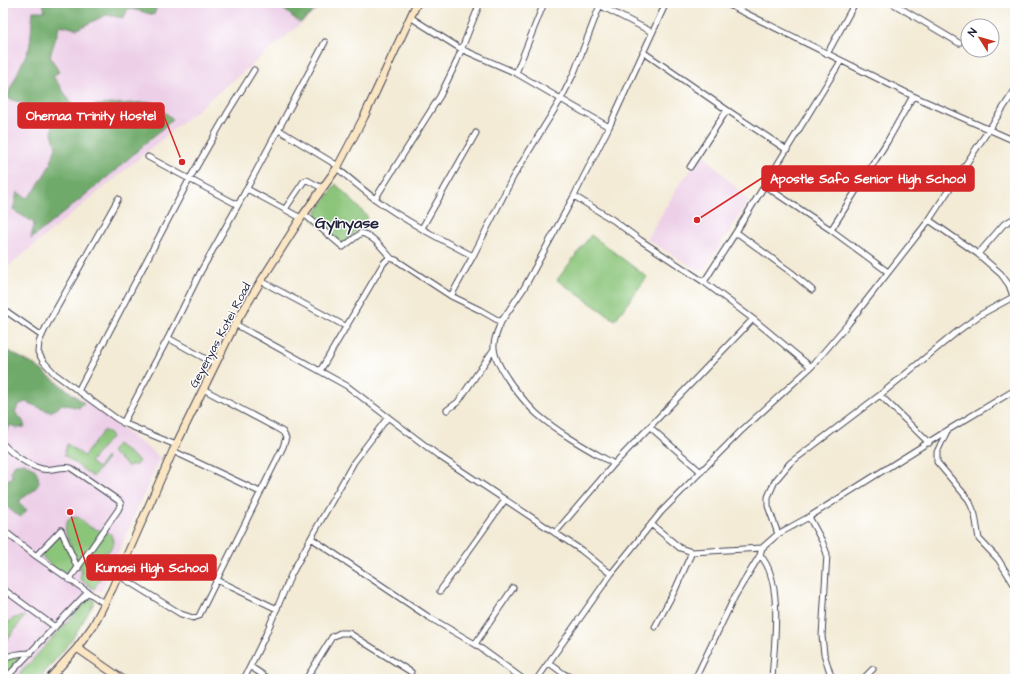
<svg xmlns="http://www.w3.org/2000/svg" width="1018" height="682" font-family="'Architects Daughter',sans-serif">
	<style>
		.built { fill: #edd0e8 }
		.green { fill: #8bc57a; stroke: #56745a }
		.forest { fill: #70aa6a; stroke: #496652 }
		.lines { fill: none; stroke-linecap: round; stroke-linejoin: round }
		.street-casing { stroke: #414052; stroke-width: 7 }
		.secondary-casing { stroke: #414052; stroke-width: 9 }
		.street { stroke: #fff; stroke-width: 5 }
		.secondary { stroke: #fbe6c4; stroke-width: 7 }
		.labels { text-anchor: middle; stroke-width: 3; stroke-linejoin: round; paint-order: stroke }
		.street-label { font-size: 12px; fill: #22223b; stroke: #fff }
		.district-label { font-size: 16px; font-weight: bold; fill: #22223b; stroke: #fff }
		.leader { fill: none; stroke: #d62828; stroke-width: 1.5 }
		.callout-dot { fill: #d62828; stroke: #fff; stroke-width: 1.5 }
		.callout { fill: #d62828; stroke: #d62828; stroke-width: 1.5 }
		.callout-label { font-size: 13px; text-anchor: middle; font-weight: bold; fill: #fff }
	</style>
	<rect width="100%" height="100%" fill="#fff"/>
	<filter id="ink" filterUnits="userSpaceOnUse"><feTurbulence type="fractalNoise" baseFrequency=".025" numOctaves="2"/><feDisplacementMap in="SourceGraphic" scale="8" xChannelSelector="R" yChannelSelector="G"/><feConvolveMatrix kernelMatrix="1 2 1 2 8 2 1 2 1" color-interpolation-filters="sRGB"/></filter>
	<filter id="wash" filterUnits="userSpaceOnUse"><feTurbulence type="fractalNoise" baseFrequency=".012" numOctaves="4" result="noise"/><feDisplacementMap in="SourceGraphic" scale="16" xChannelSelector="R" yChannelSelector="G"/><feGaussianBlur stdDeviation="0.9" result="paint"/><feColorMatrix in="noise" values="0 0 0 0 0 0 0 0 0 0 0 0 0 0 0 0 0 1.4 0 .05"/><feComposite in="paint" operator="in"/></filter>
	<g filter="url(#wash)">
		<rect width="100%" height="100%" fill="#f3ebd6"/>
		<path class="built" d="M3,3H326L3,271Z
			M704,155L749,201L704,270L699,271L647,239L680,183Z
			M3,348L36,365L160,457L101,592L96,590L90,597L95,600V602L72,641L40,679H3Z"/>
		<path class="green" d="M336,184L368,217L343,245L312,219Z
			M591,235L647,277L615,320L557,280Z
			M104,430L112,436L90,462L98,468L106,457L107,459L93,477L64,455L67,444L84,456Z
			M117,444L139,461L135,466L132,464L129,467L111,452Z
			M78,517L90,527L111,534L114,544L104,557L107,567L94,589L80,579C80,576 82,572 81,570C79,558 49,518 78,517Z
			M58,536H61L63,538L75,569L70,575L53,568L41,555Z
			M89,598L94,600V603L71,641L39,679H15Z
			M25,616L6,641L3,638V626L14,618Z
			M25,654L8,674L3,677V661L19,655Z"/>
		<path class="forest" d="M43,3H158L154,15L128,8L124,18L106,15L77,29L60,25L50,56L59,72L53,76L76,110L96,105L153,102L173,119L110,175L31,239L34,223L13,210L17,192L27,198L35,190L50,165L56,147L52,133L53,112L6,98L30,46L33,11H45Z
			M285,3H317V9L300,23L281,7Z
			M3,348L36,366L84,403L79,408L62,404L58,408L50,412L26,402L20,404L15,412L23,421L25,427L17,428L11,425L3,435Z
			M24,463C35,468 38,470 39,483L33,491L20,500V504L27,510L21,517L14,513L3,503V478L6,481L12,477L11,470L15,464Z"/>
	</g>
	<g filter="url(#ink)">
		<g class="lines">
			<g class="street-casing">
				<path id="street" d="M595,3L652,32
					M725,3L913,96L1015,141
					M892,3L959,43
					M1013,3L1015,4
					M410,17L461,49L516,73L609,127
					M643,52L727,110L787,150
					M827,54L855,3
					M516,73L544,3
					M279,130L338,166
					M148,157L238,205
					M690,167L727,110
					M337,168C349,178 362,189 375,199C405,221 440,239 473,256
					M765,186L831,230L888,272
					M247,189L301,218
					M574,196L613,220L640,240L704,282L753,319L811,367
					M118,199L46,327L39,342L38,352L43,361L55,374L117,419L128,425L176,445
					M375,199L440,96L456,63L480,3
					M285,209L304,181L307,180L322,188
					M304,214L343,247L361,233C374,236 383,249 391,258
					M929,220L978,254L1001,274L1009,285L1014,299
					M422,228L476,133
					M831,230L887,142L913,96
					M736,232L792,273L812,290
					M978,254L1004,224L1015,218
					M261,281L347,327
					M704,282L736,232L841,61
					M451,296L473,256L513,177L561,99L574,73L600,5
					M3,309L42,336
					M501,322C498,330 493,340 494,348C495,361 504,373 511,384C519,394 527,405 537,414C560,434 588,449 614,464
					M235,324L347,386L439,456L581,550L611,574
					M168,338L215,364
					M320,371L383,264C387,259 389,257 396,260L451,296L480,310L501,322L524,288L574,196L609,127L666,3
					M78,391L190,178L228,112L254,70
					M880,395L929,443
					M447,410L458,402L494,349
					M123,423L168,338L201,271L238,205L325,42
					M650,427L701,472
					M947,431L937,452V462L969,500L975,515L979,539L998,559L1015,586
					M3,444C12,454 29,466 42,469C51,471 61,466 71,468L119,501L121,504L118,510L69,580
					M173,451L260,492
					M809,517L822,541L827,554L822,636L824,654L832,679
					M651,524L680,548L692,552L762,548L778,534L809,517L948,430L1015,390
					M3,530L36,556L105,604
					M555,533L614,464L753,319
					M778,534L768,506V497L775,481L790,463L880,395L958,331L980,315L1013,297
					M311,538L427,616L475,644L523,679
					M760,555C784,581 774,645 772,679
					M36,556L61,530L78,569
					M118,575L181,614L193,618L199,616L283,447L286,438L283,432L278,429L203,389
					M217,580L277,609
					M3,589L55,627
					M440,591L505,500
					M655,627L675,590L692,552
					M475,644L513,588
					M3,659C11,654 22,653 31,653
					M549,663L564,674L574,679
					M251,667L269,679
					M5,679L88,592
					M244,679L266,634L291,575L311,538L354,462L388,417
					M306,679L332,637L340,633H349L411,672
					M537,679L611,574L661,512L740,432L811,367L848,324L929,220L1015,90
					M695,679L735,596L760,555L762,548
					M863,679L873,669"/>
			</g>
			<g class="secondary-casing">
				<path id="secondary" d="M77,648L122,679
					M49,679L77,648L93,626L112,589L173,451L235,324L261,281L301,218L337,168L364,117L417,3"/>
			</g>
			<use href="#street" class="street"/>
			<use href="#secondary" class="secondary"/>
		</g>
	</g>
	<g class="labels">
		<g class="street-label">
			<text transform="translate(220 335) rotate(-62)" y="4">Geyenyas Kotei Road</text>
		</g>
		<g class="district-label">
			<text x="347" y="228">Gyinyase</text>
		</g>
	</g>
	<path class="leader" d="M182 162L164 116M697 220L762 178M70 512L87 568"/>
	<g class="callout-dot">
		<circle cx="182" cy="162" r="4"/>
		<circle cx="697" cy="220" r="4"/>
		<circle cx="70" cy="512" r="4"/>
	</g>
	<g class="callout">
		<rect x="18" y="103" width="146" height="25" rx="4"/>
		<rect x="762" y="166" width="212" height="25" rx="4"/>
		<rect x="87" y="555" width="129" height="25" rx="4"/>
	</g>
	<g class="callout-label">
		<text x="91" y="120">Ohemaa Trinity Hostel</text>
		<text x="868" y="183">Apostle Safo Senior High School</text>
		<text x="152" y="572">Kumasi High School</text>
	</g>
	<rect width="1018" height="682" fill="none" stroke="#fff" stroke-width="16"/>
	<g transform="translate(980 38) rotate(307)"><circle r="19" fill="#ffffff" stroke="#a7a7b1"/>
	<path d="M0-3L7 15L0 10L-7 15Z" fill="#c8321e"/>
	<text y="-6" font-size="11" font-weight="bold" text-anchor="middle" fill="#22223b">N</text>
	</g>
</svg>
